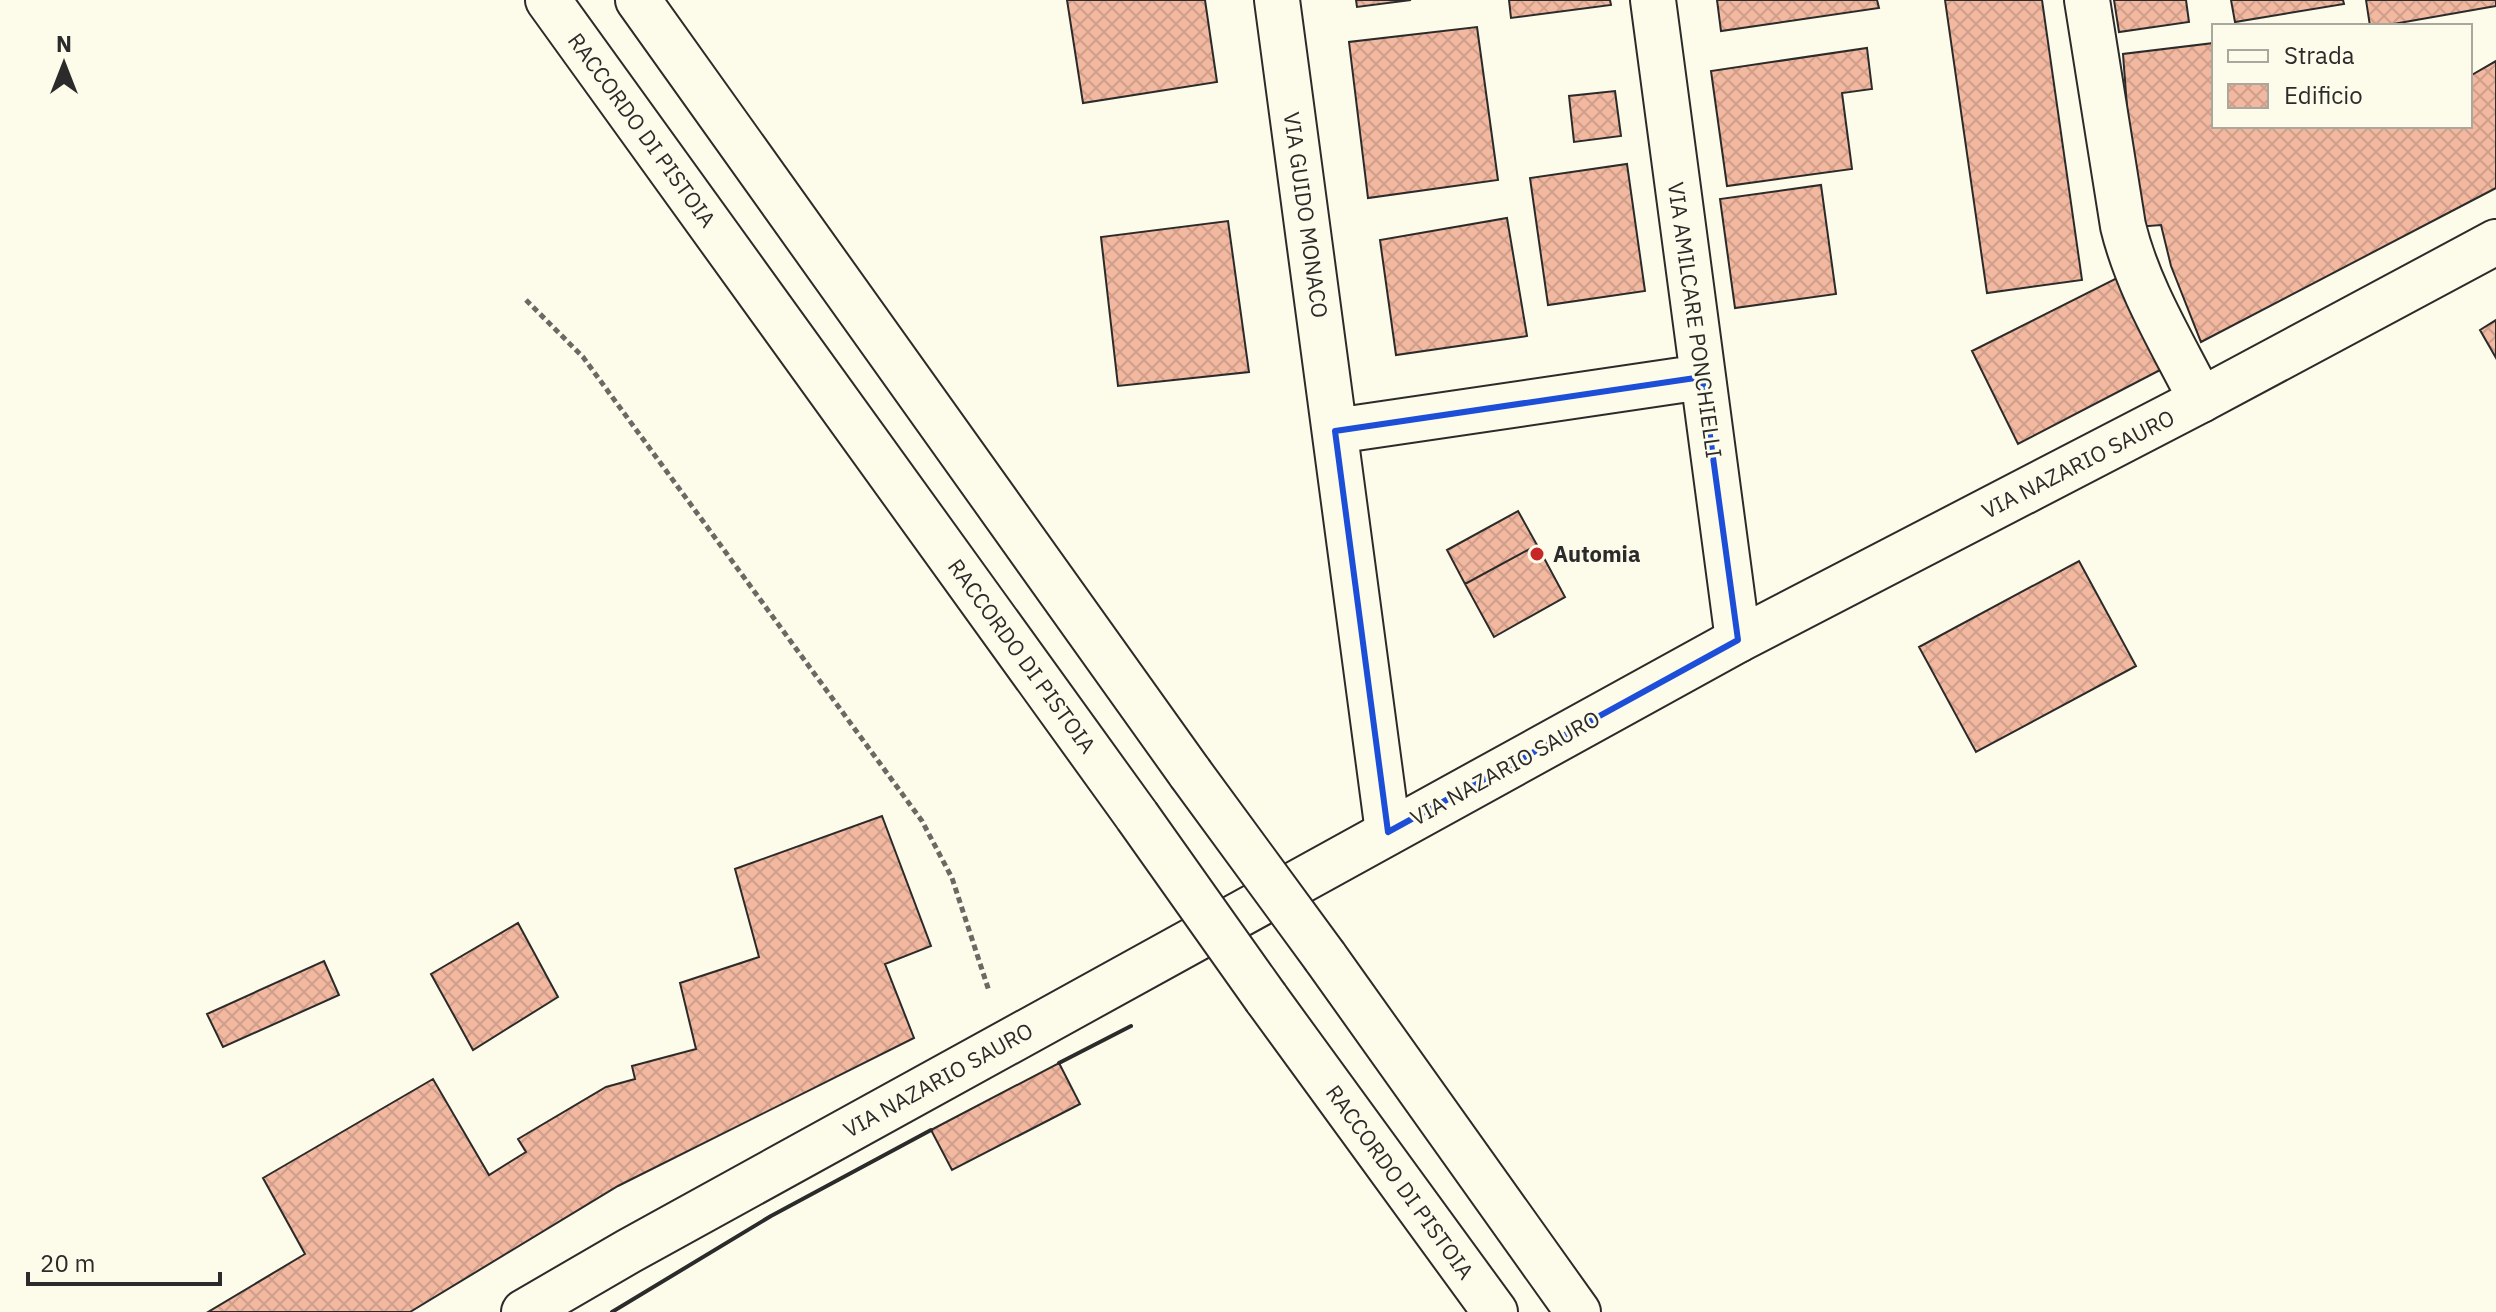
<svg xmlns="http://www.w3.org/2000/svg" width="2496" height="1312" font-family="'IBM Plex Sans',sans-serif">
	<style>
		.building { fill: url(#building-cross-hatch); stroke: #2b2b2b; stroke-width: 2 }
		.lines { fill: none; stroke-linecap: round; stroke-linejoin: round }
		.minor-casing { stroke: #2b2b2b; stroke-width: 48 }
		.tertiary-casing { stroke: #2b2b2b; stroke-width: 48 }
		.trunk-casing { stroke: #2b2b2b; stroke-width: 48 }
		.path { stroke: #6a6964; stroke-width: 5; stroke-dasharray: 6 4; stroke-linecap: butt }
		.minor { stroke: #fdfbea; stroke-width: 44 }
		.tertiary { stroke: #fdfbea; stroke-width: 44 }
		.trunk { stroke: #fdfbea; stroke-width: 44 }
		.trunk-bridge-casing { stroke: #2b2b2b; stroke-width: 48; stroke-linecap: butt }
		.trunk-bridge { stroke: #fdfbea; stroke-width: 44 }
		.wall { stroke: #2b2b2b; stroke-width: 4 }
		.marked { fill: none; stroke: #1d4ed8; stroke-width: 6; stroke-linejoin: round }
		.poi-dot { fill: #c62828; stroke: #fdfbea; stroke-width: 3 }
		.labels { text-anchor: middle; stroke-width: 6; stroke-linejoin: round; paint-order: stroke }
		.street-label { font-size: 22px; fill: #2b2b2b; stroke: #fdfbea }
		.poi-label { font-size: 22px; font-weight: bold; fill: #2b2b2b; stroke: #fdfbea; text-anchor: start }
	</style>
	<defs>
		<pattern id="building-cross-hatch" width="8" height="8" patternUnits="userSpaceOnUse" patternTransform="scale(2)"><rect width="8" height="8" fill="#f2b8a0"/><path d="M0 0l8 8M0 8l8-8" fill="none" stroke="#d09e8a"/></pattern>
	</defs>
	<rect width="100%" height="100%" fill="#fdfbea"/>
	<path class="building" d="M1067,0H1205L1217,82L1083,103Z
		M1356,0H1411L1357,7Z
		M1509,0H1610L1611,5L1511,18Z
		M1717,0H1877L1879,8L1721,31Z
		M1945,0H2042L2082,280L1987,293Z
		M2114,0H2186L2189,22L2119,32Z
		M2231,0H2343L2344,4L2235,22Z
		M2366,0H2496V6L2382,26H2370Z
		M1477,27L1498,180L1368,198L1349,42Z
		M2214,43V126H2470V76L2496,61V188L2201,342L2171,266L2161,225L2136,227L2123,54Z
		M1867,48L1872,89L1842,93L1852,169L1727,186L1711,71Z
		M1615,91L1621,136L1574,142L1569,96Z
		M1627,164L1645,291L1548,305L1530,178Z
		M1821,185L1836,294L1735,308L1720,199Z
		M1507,218L1527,336L1396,355L1380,240Z
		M1228,221L1249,372L1118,386L1101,237Z
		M2117,278L2164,368L2018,444L1972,351Z
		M2496,320V358L2480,330Z
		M1518,511L1537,545L1465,584L1447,550Z
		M1537,545L1565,597L1494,637L1465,584Z
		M2079,561L2136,666L1976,752L1919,647Z
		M882,816L931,946L885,964L914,1038L618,1186L410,1312H208L305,1254L263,1178L433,1079L489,1175L526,1152L518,1139L606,1087L635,1079L632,1066L696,1049L680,983L759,957L735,869Z
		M518,923L558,997L473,1050L431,974Z
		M324,961L339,995L223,1047L207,1014Z
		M1059,1063L1080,1104L952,1170L931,1130Z"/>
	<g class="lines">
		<g class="minor-casing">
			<path id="minor" d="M1277,0L1388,832
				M1653,0L1738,640
				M2087,0L2123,226C2138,288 2173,344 2201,400
				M1335,431L1702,377"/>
		</g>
		<g class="tertiary-casing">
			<path id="tertiary" d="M524,1312L629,1251L1738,640L2201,400L2496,242"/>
		</g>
		<g class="trunk-casing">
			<path id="trunk" d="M548,0L1137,816
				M638,0L1190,773
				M1325,957L1578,1312
				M1266,998L1495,1312"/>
		</g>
		<path class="path" d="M526,300L583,357L922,821L952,878L989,991"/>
		<use href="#minor" class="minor"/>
		<use href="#tertiary" class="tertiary"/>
		<use href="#trunk" class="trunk"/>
		<g class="trunk-bridge-casing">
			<path id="trunk-bridge" d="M1190,773L1325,957
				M1137,816L1266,998"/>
		</g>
		<use href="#trunk-bridge" class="trunk-bridge"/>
		<path class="wall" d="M1059,1063L1131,1026
			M612,1312L771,1216L931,1130"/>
	</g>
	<path class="marked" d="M1702,377L1738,640L1388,832L1335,431Z"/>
	<circle class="poi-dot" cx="1537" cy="554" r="8"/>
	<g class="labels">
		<g class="street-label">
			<text transform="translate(642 130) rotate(54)" y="8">RACCORDO DI PISTOIA</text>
			<text transform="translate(1306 215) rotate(82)" y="8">VIA GUIDO MONACO</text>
			<text transform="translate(1695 320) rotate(82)" y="8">VIA AMILCARE PONCHIELLI</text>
			<text transform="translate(2078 464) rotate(-27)" y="8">VIA NAZARIO SAURO</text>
			<text transform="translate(1022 656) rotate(54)" y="8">RACCORDO DI PISTOIA</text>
			<text transform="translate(1505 768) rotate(-29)" y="8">VIA NAZARIO SAURO</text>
			<text transform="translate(938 1080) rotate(-29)" y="8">VIA NAZARIO SAURO</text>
			<text transform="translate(1400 1182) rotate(54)" y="8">RACCORDO DI PISTOIA</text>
		</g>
		<g class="poi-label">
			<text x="1553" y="562">Automia</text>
		</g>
	</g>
	<rect x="2212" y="24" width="260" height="104" fill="#fdfbea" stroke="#a9a89e" stroke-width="2"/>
	<rect x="2228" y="50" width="40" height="12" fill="#fdfbea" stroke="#a9a89e" stroke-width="2"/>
	<text x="2284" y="64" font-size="24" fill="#2b2b2b">Strada</text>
	<rect x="2228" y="84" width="40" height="24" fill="url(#building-cross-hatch)" stroke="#a9a89e" stroke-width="2"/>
	<text x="2284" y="104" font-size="24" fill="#2b2b2b">Edificio</text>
	<g transform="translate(64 64)" stroke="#fdfbea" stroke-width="6" paint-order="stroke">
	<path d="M0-6L14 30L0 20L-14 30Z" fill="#2b2b2b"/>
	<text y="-12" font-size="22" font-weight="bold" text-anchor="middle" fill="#2b2b2b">N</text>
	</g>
	<path d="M28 1272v12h192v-12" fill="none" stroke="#2b2b2b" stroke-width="4"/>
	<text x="40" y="1272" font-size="24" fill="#2b2b2b" stroke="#fdfbea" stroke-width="6" paint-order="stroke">20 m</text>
</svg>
